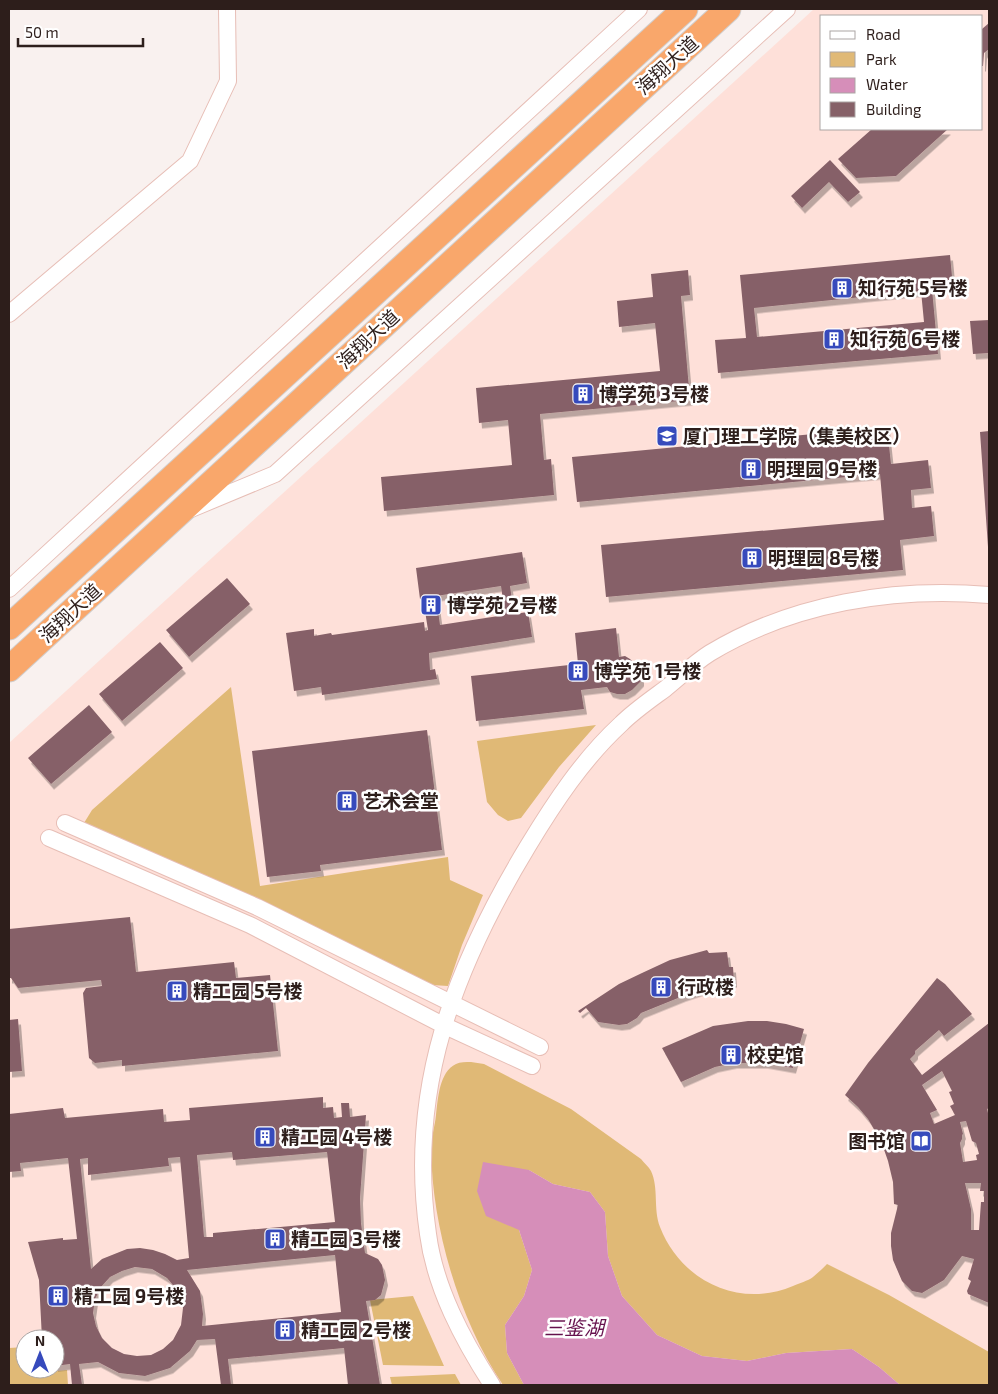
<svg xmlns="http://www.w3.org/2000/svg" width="998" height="1394" font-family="'Exo 2','Noto Sans SC',sans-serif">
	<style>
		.built { fill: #fee0d9; fill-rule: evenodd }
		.green { fill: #e0b976 }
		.water { fill: #d68eb9 }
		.building { fill: #866168; fill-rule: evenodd; filter: url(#shadow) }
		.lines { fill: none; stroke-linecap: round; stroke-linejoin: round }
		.minor-casing { stroke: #e7beb6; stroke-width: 18 }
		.highway-casing { stroke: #d1cecd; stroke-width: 27 }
		.minor { stroke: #fff; stroke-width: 16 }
		.highway { stroke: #f9a76b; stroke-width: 25 }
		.labels { text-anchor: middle; stroke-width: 5; stroke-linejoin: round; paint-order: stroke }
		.street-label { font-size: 19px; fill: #2d1e1b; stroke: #fff }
		.poi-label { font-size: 19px; font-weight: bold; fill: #2d1e1b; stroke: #fff; text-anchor: start }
		.water-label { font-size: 20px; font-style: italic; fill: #66114d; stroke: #fff }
	</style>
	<defs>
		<filter id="shadow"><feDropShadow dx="3" dy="5.5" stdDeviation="0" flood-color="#0004"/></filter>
	</defs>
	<rect width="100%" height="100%" fill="#f9f1ef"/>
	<path class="built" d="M814,9H989V1385H9V743ZM822,16H982V129H822ZM25,1339H55V1369H25Z"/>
	<path class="green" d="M231,687L260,886L448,857L450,880L483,895L462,945L448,986L432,985L84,823L92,810Z
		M596,725L559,767L521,818L508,821L498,815L487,802L477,741Z
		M471,1062L484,1064L571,1109L641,1159C644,1163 649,1167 651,1171C659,1188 653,1209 660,1227C681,1281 739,1309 793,1286C799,1283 808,1281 813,1277C818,1273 823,1268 827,1264L889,1295L989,1352V1385H900L879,1367L852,1349L786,1353L747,1361L702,1356L657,1335L622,1296L608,1256L605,1212L590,1192L553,1184L529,1170L519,1230L532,1270L524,1296L505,1325L507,1353L524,1385H503C459,1320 432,1227 431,1149C431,1137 435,1126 436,1115C438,1099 439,1072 456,1064C460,1062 466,1062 471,1062Z
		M413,1296L444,1366L383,1365L370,1300Z
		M25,1347V1369H36V1373L67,1370L68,1385H9V1348Z
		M455,1374L461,1385H392L390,1377Z"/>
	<path class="water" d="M483,1162L529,1170L553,1184L590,1192L605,1212L608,1256L622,1296L657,1335L702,1356L747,1361L786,1353L852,1349L879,1367L900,1385H524L507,1353L505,1325L524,1296L532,1270L519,1230L486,1216L477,1191Z"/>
	<path class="building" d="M989,23V49L984,53L983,66H982V29Z
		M872,129H948L896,176L856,178L838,159Z
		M830,160L860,192L848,202L829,182L802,208L791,196Z
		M950,255L953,287L932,289L938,354L718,373L715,340L746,338L740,275ZM921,291L924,322L757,337L754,308Z
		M688,270L690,295L681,296L690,400L540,414L544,460L551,459L554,495L384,511L381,477L512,465L508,420L479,423L476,388L660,371L655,323L619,327L617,301L653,297L651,274Z
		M989,320V353L973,354L970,321Z
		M887,427L891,464L928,460L931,488L911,490L912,508L931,506L934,536L900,540L903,570L606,597L601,545L884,520L880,474L577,502L572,457Z
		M989,431V547H988L980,432Z
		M522,552L527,583L510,586L514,614L528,612L532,637L429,653L430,670L435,669L437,679L322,695L321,687L294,691L286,633L314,629V636L331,633L332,635L424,622L425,631L428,630L423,598L420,599L416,568ZM501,586L505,615L440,625L436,596Z
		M227,578L250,604L189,657L166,630Z
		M616,628L619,657L625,656L630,659L637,666L641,676V681L632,690L625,694H617L610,692L607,687L581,690L584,709L476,721L471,676L578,664L575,633Z
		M160,642L183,668L122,721L99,694Z
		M89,705L112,732L51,784L28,758Z
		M427,730L442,850L320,865L321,871L267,877L252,751Z
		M130,917L136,972L234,962L236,978L270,975L278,1051L122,1066V1060L95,1063L89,1058L83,993L86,988L102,986L101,980L18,988L11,978H9V929Z
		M707,950L709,953L727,952L729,967H733L734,982L719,984L683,996L641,1013L637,1018L627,1024L619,1025L598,1022L586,1008L580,1013L578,1011L619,984L642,973L670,960Z
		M937,978L945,984L972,1014L944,1036L939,1030L915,1051V1054L910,1059L922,1075L989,1023V1108L987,1109L989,1117V1303L968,1294L967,1291L971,1281L968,1279L974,1259L962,1256L944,1280L922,1293L912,1291L902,1281L893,1260L891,1246V1233L898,1205L894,1204L893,1182L888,1161L881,1141L868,1119L858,1107L845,1095L868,1063ZM942,1071L952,1091L949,1092L954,1104L950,1106L955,1115L934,1124L930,1113L937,1110L922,1085ZM966,1121L972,1141L976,1143L979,1154L976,1155L977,1160L963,1162L960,1143L962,1139V1135L963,1134L960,1122ZM965,1183H981L980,1191H984V1202H981L979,1230H971V1209Z
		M18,1019L22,1071L9,1072V1020Z
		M748,1021H767L786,1024L804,1029L793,1068L765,1063H734L715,1067L681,1082L662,1048L713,1026Z
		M323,1097V1108L333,1107L334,1118L342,1117L341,1103H349L350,1117L366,1115L360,1198L361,1223L365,1253L378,1259L382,1265L385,1280L381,1295L375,1300L366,1301L380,1385H348L344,1348L228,1359L231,1385H221L215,1339L197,1340L190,1351L170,1368L145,1376L119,1373L98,1362L79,1364L82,1385H72L70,1364L55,1366V1339H42L39,1280L28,1242L63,1238V1240L77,1239L68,1158L20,1163L21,1171L9,1172V1114L63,1108L65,1118L163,1109L164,1122L190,1120L189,1108ZM232,1152L233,1160L327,1152L335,1222L213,1233V1237H204L197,1155ZM180,1157L189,1258L177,1260L165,1254L153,1250L140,1248L127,1249L102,1259L91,1269L80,1159L88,1158V1175L169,1166L168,1158ZM335,1255L341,1312L202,1326L203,1314L200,1291L187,1270ZM135,1267L152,1269L167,1278L178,1291L183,1308L181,1325L173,1340L163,1349L151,1355L137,1356L124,1354L112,1348L102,1338L96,1326L93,1313L95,1299L101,1287L110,1277L122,1271Z"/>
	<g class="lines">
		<g class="minor-casing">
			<path id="minor" d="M9,314L190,161L228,81L227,9
				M191,509L275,474L787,9
				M9,589L639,9
				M65,823L257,907L540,1047
				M49,838L250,925L443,1025L532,1066
				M492,1385C463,1340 435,1288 428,1234C407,1089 454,968 528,846C554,803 583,759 621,724C634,711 650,700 665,689C680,677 694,663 710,653C793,603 894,587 989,595"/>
		</g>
		<g class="highway-casing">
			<path id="highway" d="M9,627L685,9
				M9,669L728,9"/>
		</g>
		<use href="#minor" class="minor"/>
		<use href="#highway" class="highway"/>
	</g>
	<defs>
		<g id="building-square" transform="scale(1.125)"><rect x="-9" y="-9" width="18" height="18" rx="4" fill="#364abc" stroke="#fff"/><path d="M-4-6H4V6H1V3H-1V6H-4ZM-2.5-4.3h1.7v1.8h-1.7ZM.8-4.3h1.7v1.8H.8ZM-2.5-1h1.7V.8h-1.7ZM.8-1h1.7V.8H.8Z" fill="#fff"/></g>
		<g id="university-square" transform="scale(1.125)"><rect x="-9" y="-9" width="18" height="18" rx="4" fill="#364abc" stroke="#fff"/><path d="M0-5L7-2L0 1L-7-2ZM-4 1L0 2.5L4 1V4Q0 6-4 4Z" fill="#fff"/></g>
		<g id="library-square" transform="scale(1.125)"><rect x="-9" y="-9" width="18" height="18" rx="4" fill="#364abc" stroke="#fff"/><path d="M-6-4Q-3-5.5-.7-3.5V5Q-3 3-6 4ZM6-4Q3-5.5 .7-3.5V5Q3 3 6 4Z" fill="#fff"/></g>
	</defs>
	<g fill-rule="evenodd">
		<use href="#building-square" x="842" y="288"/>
		<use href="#building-square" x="834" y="339"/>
		<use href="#building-square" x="583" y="394"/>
		<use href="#university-square" x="667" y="436"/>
		<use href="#building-square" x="751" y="469"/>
		<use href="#building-square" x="752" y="558"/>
		<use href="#building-square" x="431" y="605"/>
		<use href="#building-square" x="578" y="671"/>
		<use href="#building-square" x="347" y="801"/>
		<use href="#building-square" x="661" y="987"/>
		<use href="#building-square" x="177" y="991"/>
		<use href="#building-square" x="731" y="1055"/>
		<use href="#building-square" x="265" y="1137"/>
		<use href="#library-square" x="921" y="1141"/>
		<use href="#building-square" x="275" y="1239"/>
		<use href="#building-square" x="58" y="1296"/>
		<use href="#building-square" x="285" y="1330"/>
	</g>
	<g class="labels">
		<g class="street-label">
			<text transform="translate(667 65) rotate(-42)" y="7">海翔大道</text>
			<text transform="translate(368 339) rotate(-43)" y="7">海翔大道</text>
			<text transform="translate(70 613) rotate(-43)" y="7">海翔大道</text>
		</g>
		<g class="poi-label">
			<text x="858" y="295">知行苑 5号楼</text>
			<text x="850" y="346">知行苑 6号楼</text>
			<text x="599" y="401">博学苑 3号楼</text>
			<text x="683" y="443">厦门理工学院（集美校区）</text>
			<text x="767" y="476">明理园 9号楼</text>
			<text x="768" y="565">明理园 8号楼</text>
			<text x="447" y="612">博学苑 2号楼</text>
			<text x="594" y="678">博学苑 1号楼</text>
			<text x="363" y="808">艺术会堂</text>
			<text x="677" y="994">行政楼</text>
			<text x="193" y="998">精工园 5号楼</text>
			<text x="747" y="1062">校史馆</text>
			<text x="281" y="1144">精工园 4号楼</text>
			<text x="905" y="1148" text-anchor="end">图书馆</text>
			<text x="291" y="1246">精工园 3号楼</text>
			<text x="74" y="1303">精工园 9号楼</text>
			<text x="301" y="1337">精工园 2号楼</text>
		</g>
		<g class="water-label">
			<text x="574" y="1335">三鉴湖</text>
		</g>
	</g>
	<rect width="998" height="1394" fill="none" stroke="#2d1e1b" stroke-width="20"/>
	<rect x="820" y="15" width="162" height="115" fill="#ffffff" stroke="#aba5a4"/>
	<rect x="830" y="31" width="25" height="8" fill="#ffffff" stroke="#aba5a4"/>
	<text x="866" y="40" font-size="15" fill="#2d1e1b">Road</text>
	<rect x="830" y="52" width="25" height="15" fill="#e0b976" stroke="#aba5a4"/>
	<text x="866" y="65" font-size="15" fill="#2d1e1b">Park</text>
	<rect x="830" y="78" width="25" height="15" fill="#d68eb9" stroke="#aba5a4"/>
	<text x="866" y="90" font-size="15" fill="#2d1e1b">Water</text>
	<rect x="830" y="102" width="25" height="15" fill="#866168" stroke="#aba5a4"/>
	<text x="866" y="115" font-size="15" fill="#2d1e1b">Building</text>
	<g transform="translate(40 1354)"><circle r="24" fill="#ffffff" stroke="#aba5a4"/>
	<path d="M0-4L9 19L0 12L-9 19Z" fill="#364abc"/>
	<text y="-8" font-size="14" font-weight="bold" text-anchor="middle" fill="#2d1e1b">N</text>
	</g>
	<path d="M18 38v8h125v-8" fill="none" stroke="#2d1e1b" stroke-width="2.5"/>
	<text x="25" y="38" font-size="15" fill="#2d1e1b" stroke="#ffffff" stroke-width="4" paint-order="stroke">50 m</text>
</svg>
